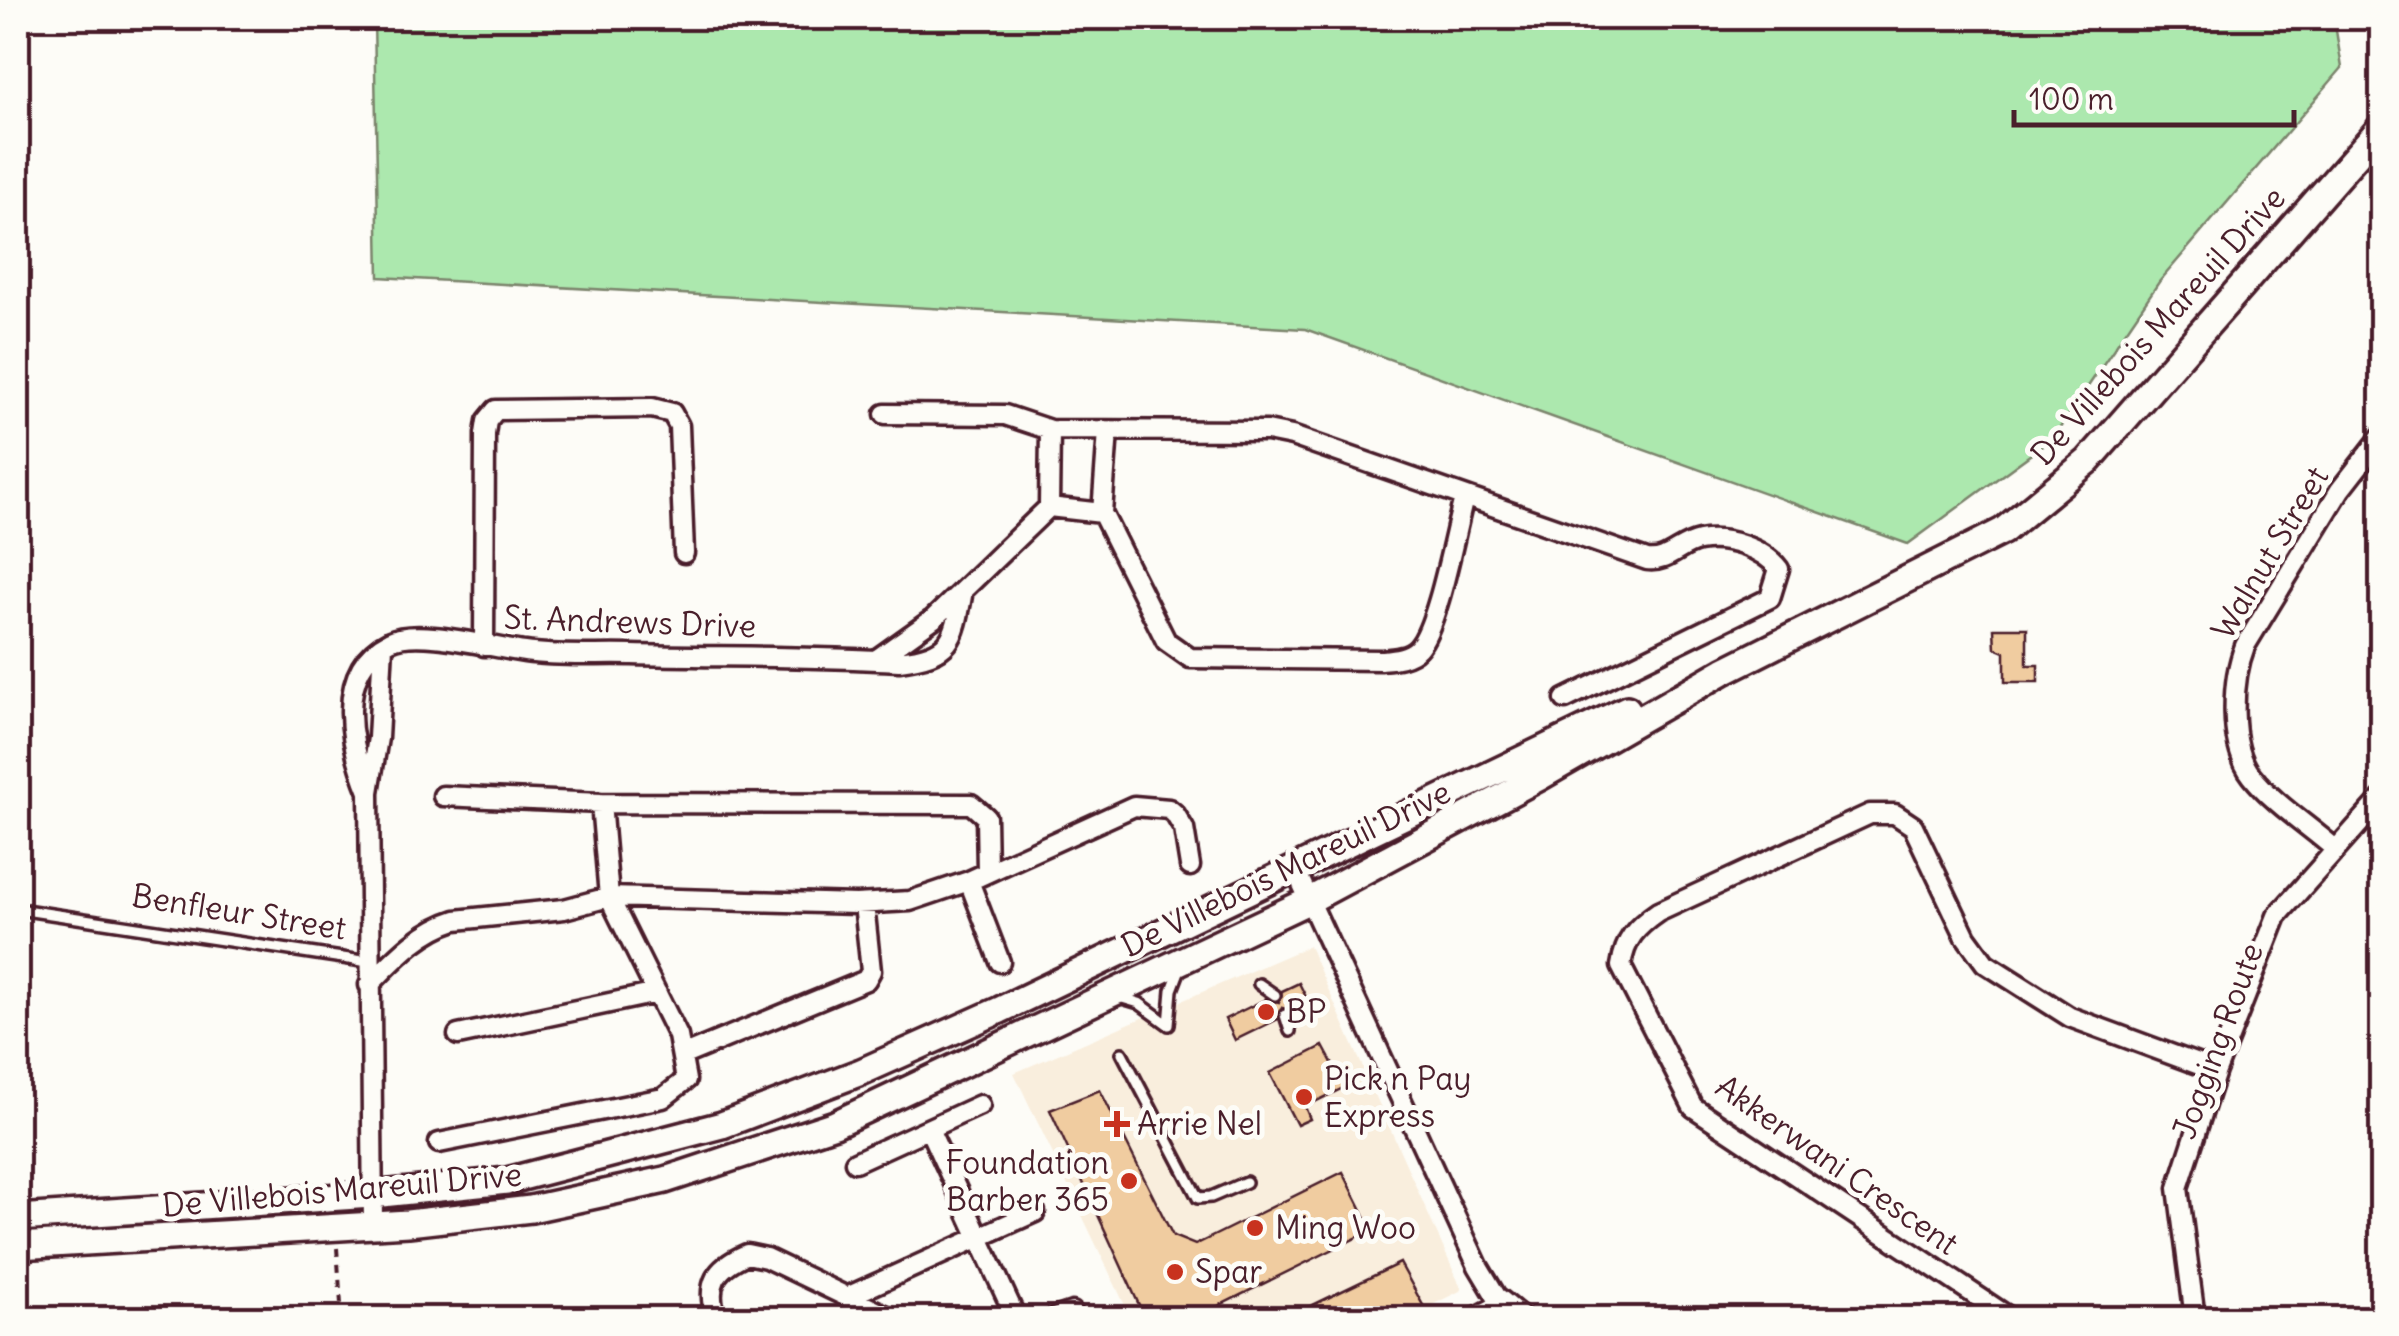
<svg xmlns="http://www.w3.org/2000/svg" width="2399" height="1336" font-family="Delius,sans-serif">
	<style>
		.built { fill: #f9eedd }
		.green { fill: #ace8ae; stroke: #7b846c; stroke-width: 2.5 }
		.building { fill: #f0cca0; stroke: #4a1f2b; stroke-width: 2.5 }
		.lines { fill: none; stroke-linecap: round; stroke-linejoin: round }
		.lane-casing { stroke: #4a1f2b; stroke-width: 16 }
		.street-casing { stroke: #4a1f2b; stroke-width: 25 }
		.secondary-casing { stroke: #4a1f2b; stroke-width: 32 }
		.path { stroke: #4a1f2b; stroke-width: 4; stroke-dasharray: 8 8; stroke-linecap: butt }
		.lane { stroke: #fdfcf7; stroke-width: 9 }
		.street { stroke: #fdfcf7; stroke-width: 18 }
		.secondary { stroke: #fdfcf7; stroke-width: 25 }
		.poi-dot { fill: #c8321e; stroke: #fdfcf7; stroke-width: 4 }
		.labels { text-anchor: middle; stroke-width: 10; stroke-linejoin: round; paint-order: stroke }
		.street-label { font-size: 32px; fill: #4a1f2b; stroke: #fdfcf7 }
		.poi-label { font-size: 32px; fill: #4a1f2b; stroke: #fdfcf7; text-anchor: start }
	</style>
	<rect width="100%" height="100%" fill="#fdfcf7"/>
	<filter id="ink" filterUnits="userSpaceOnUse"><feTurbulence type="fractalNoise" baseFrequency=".01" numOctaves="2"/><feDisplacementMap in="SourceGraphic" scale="20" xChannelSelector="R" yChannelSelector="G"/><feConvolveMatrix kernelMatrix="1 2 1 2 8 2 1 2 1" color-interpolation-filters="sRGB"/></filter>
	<g filter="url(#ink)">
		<path class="built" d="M1309,946L1462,1290L1406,1318H1131L1014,1073Z"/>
		<path class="green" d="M374,18H2334L2342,68L2159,282L2053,438L1908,544L1305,329L379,277Z"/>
		<path class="building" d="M1994,628H2027V665H2038V682H2005V652L1995,648Z
			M1299,983L1309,1003L1292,1012L1282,1008L1278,1019L1235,1040L1225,1019L1266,999L1279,1002L1282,991Z
			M1323,1046L1345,1087L1305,1107L1310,1119L1297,1125L1270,1073Z
			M1100,1090L1173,1236L1195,1245L1343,1172L1372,1230L1194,1318H1145L1050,1110Z
			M1400,1263L1425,1309L1405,1318H1286Z"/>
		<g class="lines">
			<g class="lane-casing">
				<path id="lane" d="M18,909L369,962
					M1259,984L1275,995
					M1119,997L1139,1003L1169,1025
					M1285,1015L1290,1031
					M1169,1025L1172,990L1180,969
					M1122,1053L1198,1198L1211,1197L1246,1182"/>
			</g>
			<g class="street-casing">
				<path id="street" d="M885,414L1005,415L1050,430L1267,431L1292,436L1647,560C1668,563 1679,545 1699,541C1726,536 1763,548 1779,569L1770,598L1565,699
					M1108,431L1102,513L1166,641L1190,658L1381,660C1393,659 1409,658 1418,648C1438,627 1455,530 1464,498
					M1049,507L1102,513
					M484,646L485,434L487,421L496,410L652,408L672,413L679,426L684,553
					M877,659L933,619L1049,507L1050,430
					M369,792C350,745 333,670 390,641C418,627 493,648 525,652C560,657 597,654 632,655C721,657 810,656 899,661C953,654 954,641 963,590
					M443,796L601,803L971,804L986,817L987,871
					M2335,849C2309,826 2273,803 2252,776C2228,746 2232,679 2245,646L2340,490L2382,436
					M1296,871L1478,1266L1496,1296L1523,1318
					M969,881L1000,962
					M369,985C395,959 420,931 456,920L564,909L609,897L856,904L910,901L969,881L1134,806L1169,809L1175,814L1184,829L1190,866
					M458,1035L657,993
					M684,1055L866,980L871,971L864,904
					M929,1129L1016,1318
					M439,1143L663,1098L686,1080L678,1036L609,897L601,803
					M855,1162L980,1105
					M373,1225L369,792L378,738L383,646
					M847,1297L1035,1212
					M716,1318C705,1284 715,1268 747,1254L766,1258L891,1318
					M1054,1318L1072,1312
					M1475,1318L1503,1303
					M2010,1318L1693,1107L1621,966C1625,939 1636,927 1658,912L1870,814H1895L1913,826L1966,937L1985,963L2070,1017L2216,1071
					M2195,1318L2178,1188L2216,1071L2277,916L2382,798"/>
			</g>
			<g class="secondary-casing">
				<path id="secondary" d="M18,1218L372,1195L507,1181L722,1125L861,1072L1000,1010L1627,709
					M18,1246L408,1223L531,1209L665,1180L835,1124L1306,902L1540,777L1724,671L2003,531L2088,461L2382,126"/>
			</g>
			<path class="path" d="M337,1248L342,1318"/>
			<use href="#lane" class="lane"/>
			<use href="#street" class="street"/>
			<use href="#secondary" class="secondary"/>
		</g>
	</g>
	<g class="poi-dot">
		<circle cx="1266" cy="1012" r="10"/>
		<circle cx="1304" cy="1097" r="10"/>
		<path d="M1112 1109h10v10h10v10h-10v10h-10v-10h-10v-10h10z"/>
		<circle cx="1129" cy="1181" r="10"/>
		<circle cx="1255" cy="1228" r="10"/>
		<circle cx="1175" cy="1272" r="10"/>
	</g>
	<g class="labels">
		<g class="street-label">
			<text transform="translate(2158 326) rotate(-48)" y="11">De Villebois Mareuil Drive</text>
			<text transform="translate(2270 553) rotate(-59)" y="11">Walnut Street</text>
			<text transform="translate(630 622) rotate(2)" y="11">St. Andrews Drive</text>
			<text transform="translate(1286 869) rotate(-26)" y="11">De Villebois Mareuil Drive</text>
			<text transform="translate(239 912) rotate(9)" y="11">Benfleur Street</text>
			<text transform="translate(2218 1041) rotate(-70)" y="11">Jogging Route</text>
			<text transform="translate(1837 1165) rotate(35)" y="11">Akkerwani Crescent</text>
			<text transform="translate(342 1190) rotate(-5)" y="11">De Villebois Mareuil Drive</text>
		</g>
		<g class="poi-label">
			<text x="1286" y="1023">BP</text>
			<text x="1324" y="1090">Pick n Pay<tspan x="1324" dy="37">Express</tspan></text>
			<text x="1137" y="1135">Arrie Nel</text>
			<text x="1109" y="1174" text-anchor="end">Foundation<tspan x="1109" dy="37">Barber 365</tspan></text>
			<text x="1275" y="1239">Ming Woo</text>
			<text x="1195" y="1283">Spar</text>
		</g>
	</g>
	<rect width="2399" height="1336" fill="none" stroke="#fdfcf7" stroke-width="60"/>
	<rect x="30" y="30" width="2339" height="1276" fill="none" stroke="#4a1f2b" stroke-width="4" filter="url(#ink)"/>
	<path d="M2014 110v15h280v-15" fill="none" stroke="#4a1f2b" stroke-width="5"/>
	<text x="2029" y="110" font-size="30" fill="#4a1f2b" stroke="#fdfcf7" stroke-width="8" paint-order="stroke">100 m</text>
</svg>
